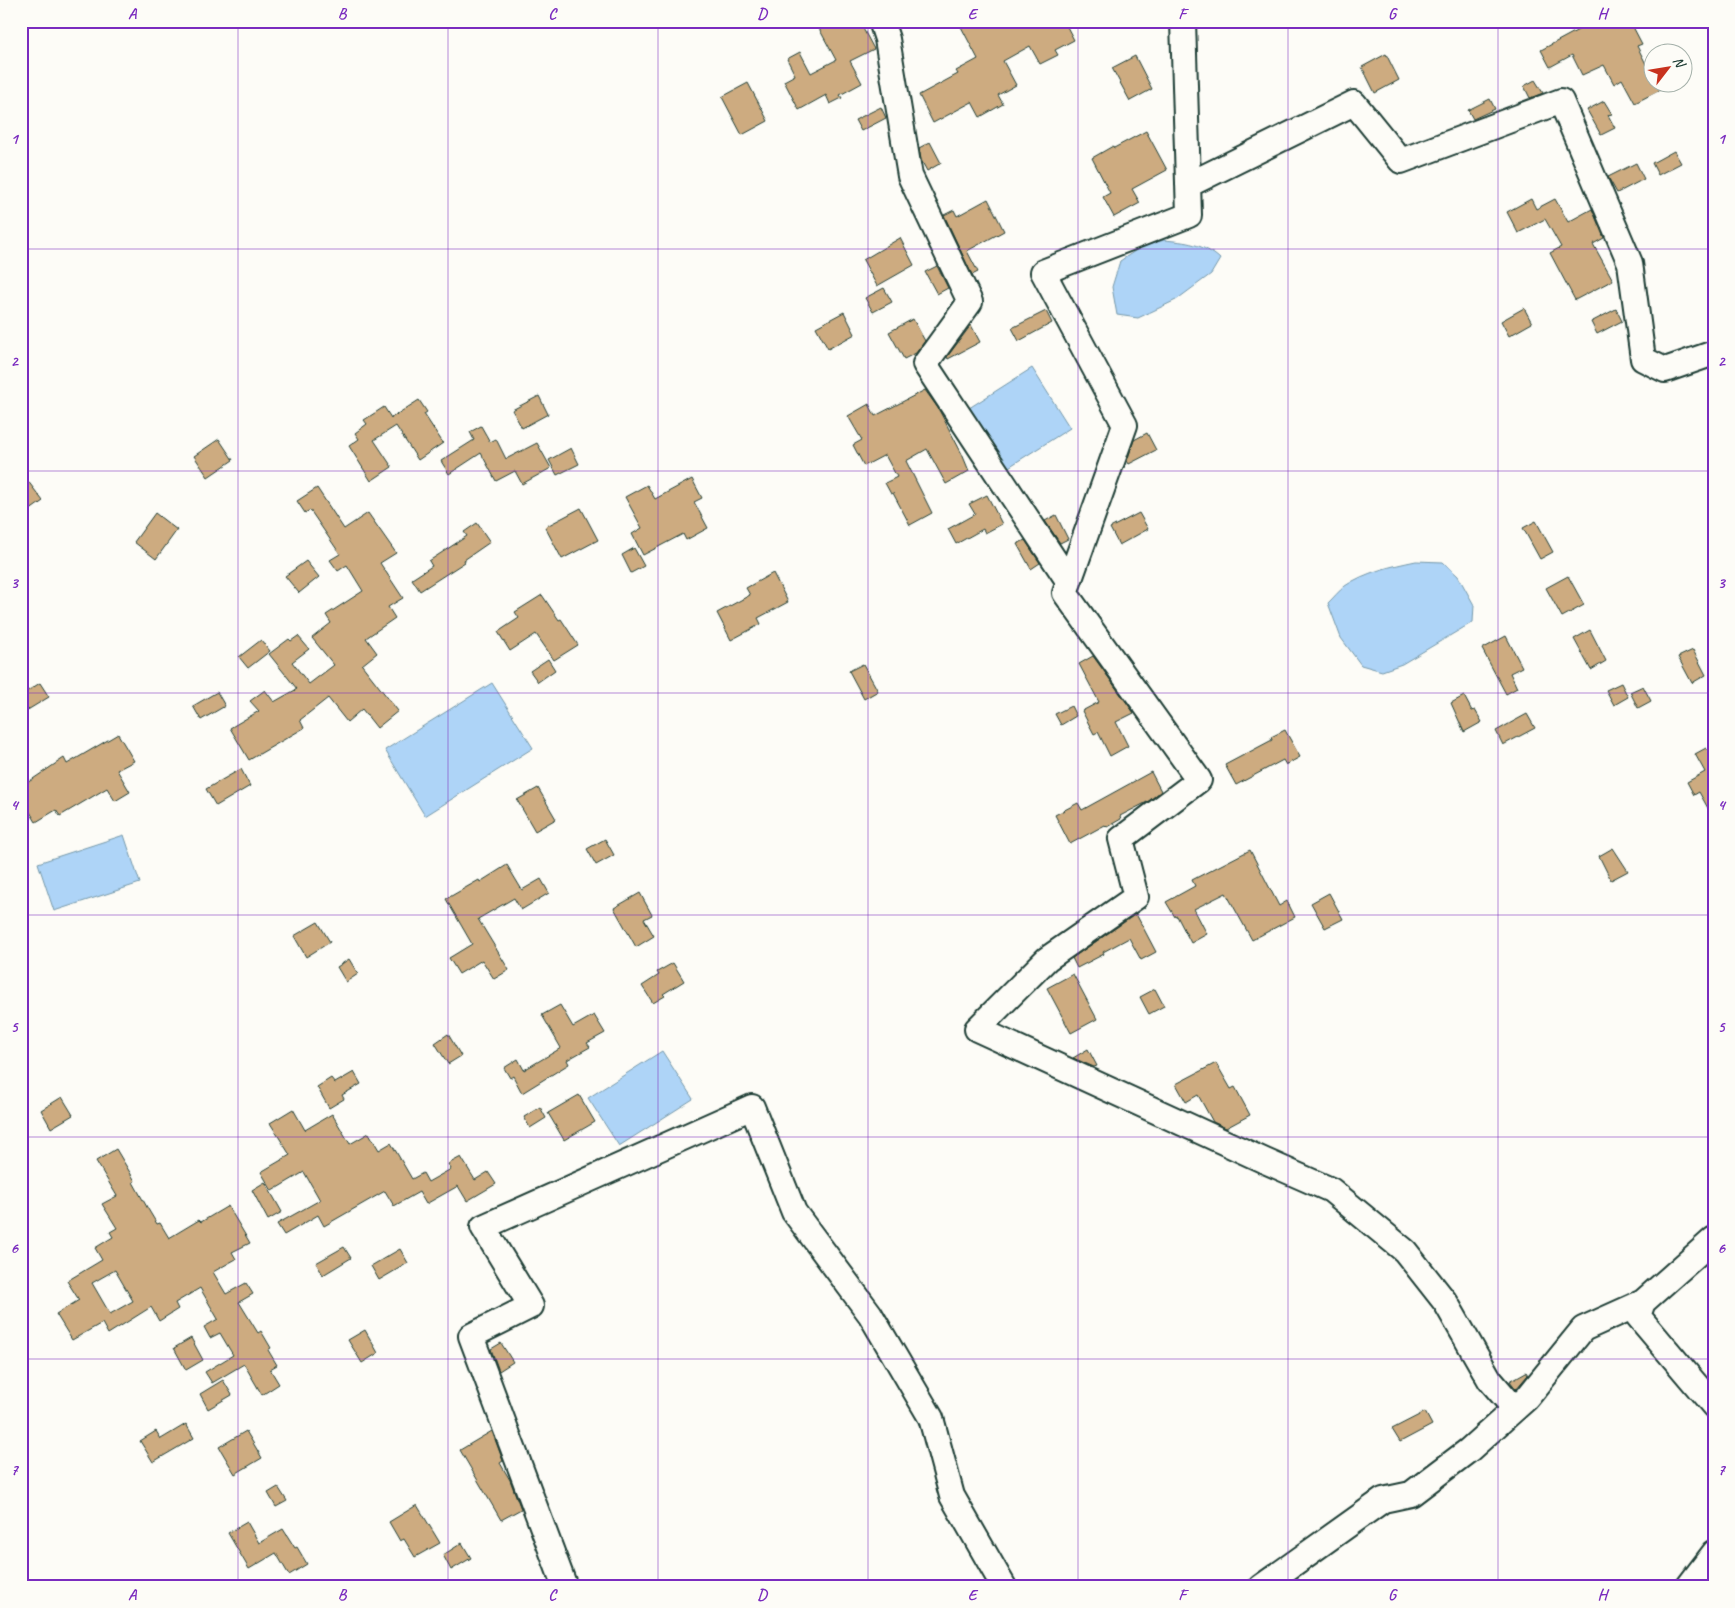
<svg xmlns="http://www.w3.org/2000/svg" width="1735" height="1608" font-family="Caveat,sans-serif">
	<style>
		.water { fill: #aed4f7; stroke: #7598a9 }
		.building { fill: #cdab80; stroke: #1f3d34; fill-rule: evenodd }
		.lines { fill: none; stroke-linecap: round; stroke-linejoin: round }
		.minor-casing { stroke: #1f3d34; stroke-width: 28 }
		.minor { stroke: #fdfcf7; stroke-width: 24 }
		.grid { fill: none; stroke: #7b2cbf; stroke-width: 1; stroke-opacity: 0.55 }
		.neatline { fill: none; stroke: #7b2cbf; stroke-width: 2 }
		.grid-label { font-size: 16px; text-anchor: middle; font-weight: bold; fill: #7b2cbf }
	</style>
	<rect width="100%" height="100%" fill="#fdfcf7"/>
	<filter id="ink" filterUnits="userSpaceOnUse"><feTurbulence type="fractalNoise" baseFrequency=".02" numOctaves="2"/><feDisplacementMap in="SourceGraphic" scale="10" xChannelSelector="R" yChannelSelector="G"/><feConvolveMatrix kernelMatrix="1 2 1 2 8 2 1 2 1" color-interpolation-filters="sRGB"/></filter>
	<g filter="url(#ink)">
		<path class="water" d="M1164,240C1186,242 1204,244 1220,259L1211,274L1176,300L1138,318L1117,315L1112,287L1120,261L1141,247Z
			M1032,368L1070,428L1004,470L966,410Z
			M1416,561L1443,562L1458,576L1474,605L1473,622L1402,664L1382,671L1361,665L1341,638L1328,603C1333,598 1339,591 1345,586C1365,572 1392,566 1416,561Z
			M492,683L533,748L425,816L385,750Z
			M124,835L140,883L54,911L38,863Z
			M662,1051L693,1099L619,1146L588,1098Z"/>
		<path class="building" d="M815,21H859L874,49L850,61L862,83L840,95L842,98L830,104L826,95L799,110L784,81L795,75L787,59L800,52L811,73L836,60Z
			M958,21H1064L1074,40L1055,50L1058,55L1040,64L1030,46L1003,61L1016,85L998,95L1003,104L980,117L972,102L933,123L919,95L958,74L956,71L978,59Z
			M1576,21H1630L1642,44L1637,46L1652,76V82H1656L1660,90L1635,103L1622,79L1614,84L1604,65L1582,75L1572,55L1550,67L1541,50L1580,29Z
			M1386,54L1399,80L1375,93L1362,67Z
			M1135,56L1152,89L1130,101L1112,68Z
			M1535,80L1543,93L1530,98L1524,86Z
			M748,83L768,121L742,135L722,97Z
			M1490,99L1495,109L1473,119L1468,110Z
			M1604,101L1612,114L1608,115L1615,128L1601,135L1587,110Z
			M881,107L886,118L861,131L855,120Z
			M1146,131L1167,170L1132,189L1140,203L1114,217L1103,197L1110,193L1092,158L1113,146L1114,148Z
			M930,142L941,163L927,171L921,160L919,148Z
			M1674,151L1681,163L1658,175L1652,163Z
			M1636,163L1644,179L1617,193L1608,177Z
			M988,199L1004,231L967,251L978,272L972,275L944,215L954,210L957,216Z
			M1531,199L1536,209L1555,199L1568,222L1592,209L1604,238L1593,244L1613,280L1575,300L1550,253L1561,247L1545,219L1518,233L1507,212Z
			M900,238L914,265L877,286L863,260Z
			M937,266L948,288L937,294L925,272Z
			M884,288L892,302L873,312L865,298Z
			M1524,308L1532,323L1509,336L1501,321Z
			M1616,309L1622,321L1597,334L1591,322Z
			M1046,311L1052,323L1019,341L1012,328Z
			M844,312L855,334L828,349L816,327Z
			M913,319L925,341L916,353L904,359L889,332Z
			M971,325L980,342L948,359L947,357Z
			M925,390L938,408L962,454L969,471L946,484L927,449L906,461L932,513L910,525L893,493L891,494L885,483L897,477L885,455L864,466L853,445L862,440L848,416L869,404L875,416Z
			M539,396L548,414L522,428L512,410Z
			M419,400L427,412L424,414L443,443L418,460L396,426L374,440L392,467L371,481L349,446L359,439L355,433L367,424L364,420L384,407L391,418Z
			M481,426L490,442L496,439L506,459L537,443L551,468L522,484L515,471L496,481L481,453L449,474L441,461L474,440L470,432Z
			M1147,433L1156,450L1129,464L1127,461L1134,440Z
			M219,439L233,460L208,477L194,456Z
			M571,448L579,464L557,475L549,460Z
			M21,472L43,501L26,513L21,506Z
			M692,479L702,498L694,502L708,528L686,540L683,534L643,555L632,534L642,528L625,497L647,485L655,499Z
			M317,488L344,529L368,513L396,553L380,563L403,598L388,607L395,618L366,638L377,653L362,665L398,711L377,728L362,709L347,722L328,698L300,720L304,728L249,760L230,728L259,711L250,701L265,690L274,702L297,689L269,654L289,639L291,641L298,636L309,649L292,662L309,684L334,665L312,638L331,623L326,615L363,591L347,565L338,571L330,560L340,554L310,510L305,513L297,501Z
			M987,495L1002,524L985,533L983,529L956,544L948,529L975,514L969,504Z
			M581,508L598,540L562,559L545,527Z
			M155,513L177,530L156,559L134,542Z
			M1139,513L1148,529L1119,545L1110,528Z
			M1056,515L1068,539L1060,543L1045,521Z
			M1536,521L1553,552L1540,559L1523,528Z
			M477,523L490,542L464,560L465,562L420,591L412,579L432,566L429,561L467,536L464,532Z
			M1025,540L1040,563L1031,569L1017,544Z
			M634,548L644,566L631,573L622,555Z
			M306,561L319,577L299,593L285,576Z
			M773,573L788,602L758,618L761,624L731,640L717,613L750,595L746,588Z
			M1568,576L1584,605L1562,617L1546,588Z
			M542,595L559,620L561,619L578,645L554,660L536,634L510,651L498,632L519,618L515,612Z
			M1590,630L1606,661L1591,670L1574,639Z
			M1506,636L1522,667L1510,673L1517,688L1506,694L1482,649Z
			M261,640L270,651L248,668L239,657Z
			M1693,650L1706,675L1692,683L1678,657Z
			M1093,656L1134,713L1116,722L1128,746L1110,756L1098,732L1094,734L1082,711L1099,702L1079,664Z
			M548,659L555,670L538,682L530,671Z
			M863,664L878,691L864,699L849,671Z
			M40,683L49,697L21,714V695Z
			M1621,683L1628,697L1614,705L1606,690Z
			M1643,686L1651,701L1638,708L1630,692Z
			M217,692L225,706L201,720L193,706Z
			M1464,696L1472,711L1475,710L1482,722L1464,732L1451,703Z
			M1071,706L1076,716L1061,725L1055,714Z
			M1527,714L1535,728L1503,745L1496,731Z
			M1285,730L1300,757L1286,765L1283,760L1236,785L1225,765L1272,740L1271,737Z
			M118,734L134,761L117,770L130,792L115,801L107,788L60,816L56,810L36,822L21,797V787L64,758L67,764Z
			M1706,748L1714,763V819L1699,792L1694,795L1687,782L1705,772L1695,754Z
			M241,769L250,786L216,806L206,789Z
			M1151,772L1161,791L1149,801L1120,816L1121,819L1107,827L1105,825L1070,844L1055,815L1078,803L1082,810Z
			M538,788L556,819L535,831L517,800Z
			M605,839L614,855L596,865L587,849Z
			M1613,848L1628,871L1611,880L1599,856Z
			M1250,850L1279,906L1287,901L1295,917L1252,940L1226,893L1194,909L1207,934L1191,943L1177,916L1175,917L1166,902L1195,886L1192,880Z
			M507,865L522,890L541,879L549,893L521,910L514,898L478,919L509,970L494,979L482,960L459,974L449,958L472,944L446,899L479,880L480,882Z
			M640,893L652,915L644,919L654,936L636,947L614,908Z
			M1329,893L1343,919L1325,928L1311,903Z
			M1136,914L1156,952L1141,960L1129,938L1103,952L1104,954L1077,968L1072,958Z
			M318,922L330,942L306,957L294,936Z
			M349,959L358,974L346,982L337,967Z
			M673,963L684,981L663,994L665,996L653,1003L642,986L659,975L657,972Z
			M1073,974L1097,1019L1071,1033L1047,988Z
			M1155,989L1164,1006L1149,1014L1140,997Z
			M560,1005L573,1027L594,1015L605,1033L587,1043L590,1047L567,1060L569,1064L522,1093L513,1076L510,1078L504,1068L518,1059L524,1070L561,1048L542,1015Z
			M448,1034L461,1056L448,1064L435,1043Z
			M1088,1049L1097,1066L1094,1067L1073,1058Z
			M1216,1063L1231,1089L1235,1087L1250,1115L1226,1128L1213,1122L1198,1095L1186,1102L1176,1084Z
			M354,1072L361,1084L342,1095L344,1099L329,1108L317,1087L331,1078L335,1083Z
			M579,1095L595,1122L564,1140L548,1113Z
			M62,1097L73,1115L51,1128L41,1110Z
			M540,1107L546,1118L530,1128L524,1117Z
			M293,1109L305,1130L332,1114L350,1144L369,1133L379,1150L391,1143L412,1179L423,1173L428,1182L451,1169L448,1164L461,1157L475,1180L488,1172L496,1184L467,1201L458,1186L426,1204L419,1192L394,1206L385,1191L324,1226L318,1215L284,1235L277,1224L320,1200L304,1172L272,1191L261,1172L290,1155L270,1123Z
			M116,1149L135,1181L133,1182L148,1209L157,1224L160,1223L169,1238L199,1220L201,1222L228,1206L250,1243L232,1252L236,1259L213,1272L226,1294L246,1283L253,1294L239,1302L258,1333L261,1331L271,1348L268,1350L277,1365L270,1369L279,1384L262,1395L244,1364L212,1383L205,1372L233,1355L220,1333L210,1338L204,1327L218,1319L200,1288L175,1303L178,1309L159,1321L151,1307L108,1334L102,1323L72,1340L56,1314L79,1300L67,1281L102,1260L95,1248L113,1237L110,1232L117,1228L102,1204L117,1196L96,1161ZM115,1270L133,1301L110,1314L92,1283Z
			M265,1182L282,1212L268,1220L252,1190Z
			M344,1247L351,1258L323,1275L316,1263Z
			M400,1249L408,1263L379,1280L371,1266Z
			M365,1330L378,1353L362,1363L348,1340Z
			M191,1338L203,1360L186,1370L174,1348Z
			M501,1343L513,1362L499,1371L491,1349Z
			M1526,1372L1528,1375L1516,1389L1510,1381Z
			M223,1380L232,1395L208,1409L200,1394Z
			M1425,1412L1432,1425L1400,1442L1392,1429Z
			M186,1424L194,1438L153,1462L140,1441L156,1431L161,1439Z
			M246,1431L262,1458L235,1474L219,1447Z
			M492,1431L503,1461L500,1463L510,1480L521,1509L501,1520L460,1450Z
			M278,1487L287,1501L276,1507L268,1493Z
			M417,1505L440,1543L415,1557L404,1539L400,1541L389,1522Z
			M247,1522L259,1543L283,1529L295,1548L297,1547L307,1564L289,1575L276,1553L249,1569L228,1533Z
			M462,1543L471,1558L451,1570L443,1555Z"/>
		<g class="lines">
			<g class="minor-casing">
				<path id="minor" d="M881,21L887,39L910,176L970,302L925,364L1069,582
					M1183,21L1189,215L1043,272L1125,425L1065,593L1199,780L1121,839L1136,897L1047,959L977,1029L1265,1161L1331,1190L1405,1251L1446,1303L1490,1380L1515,1409
					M1188,185L1354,103L1401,161L1561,101L1630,263L1643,359L1665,370L1714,353
					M1714,1239L1643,1302L1638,1316L1714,1406
					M565,1587L471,1336L531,1306L483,1227L752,1107L794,1212L870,1314L931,1418L952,1496L1004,1587
					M1261,1587L1383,1500L1411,1494L1469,1450L1527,1398L1583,1329L1643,1302
					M1688,1587L1714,1553"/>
			</g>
			<use href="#minor" class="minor"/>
		</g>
	</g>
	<path class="grid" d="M238,21V1587M448,21V1587M658,21V1587M868,21V1587M1078,21V1587M1288,21V1587M1498,21V1587M21,249H1714M21,471H1714M21,693H1714M21,915H1714M21,1137H1714M21,1359H1714"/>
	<rect width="1735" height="1608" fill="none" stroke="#fdfcf7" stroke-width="55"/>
	<g transform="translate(1668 68) rotate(59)"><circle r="24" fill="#fdfcf7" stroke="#a4b0a9"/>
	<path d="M0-4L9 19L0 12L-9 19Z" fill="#c8321e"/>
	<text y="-8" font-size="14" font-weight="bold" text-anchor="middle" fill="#1f3d34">N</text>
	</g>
	<rect x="28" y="28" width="1680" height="1552" class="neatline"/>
	<g class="grid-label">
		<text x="132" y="19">A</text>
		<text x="342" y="19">B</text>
		<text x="552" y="19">C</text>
		<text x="762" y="19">D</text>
		<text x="972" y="19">E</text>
		<text x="1182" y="19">F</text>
		<text x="1392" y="19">G</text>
		<text x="1602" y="19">H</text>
		<text x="14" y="144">1</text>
		<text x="1721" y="144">1</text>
		<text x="14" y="366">2</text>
		<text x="1721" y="366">2</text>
		<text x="14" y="588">3</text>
		<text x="1721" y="588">3</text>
		<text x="14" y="810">4</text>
		<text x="1721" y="810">4</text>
		<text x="14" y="1032">5</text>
		<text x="1721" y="1032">5</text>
		<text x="14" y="1253">6</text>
		<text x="1721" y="1253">6</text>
		<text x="14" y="1475">7</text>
		<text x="1721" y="1475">7</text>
		<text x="132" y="1600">A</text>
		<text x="342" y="1600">B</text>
		<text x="552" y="1600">C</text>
		<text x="762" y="1600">D</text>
		<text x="972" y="1600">E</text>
		<text x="1182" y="1600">F</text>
		<text x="1392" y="1600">G</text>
		<text x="1602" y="1600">H</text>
	</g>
</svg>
